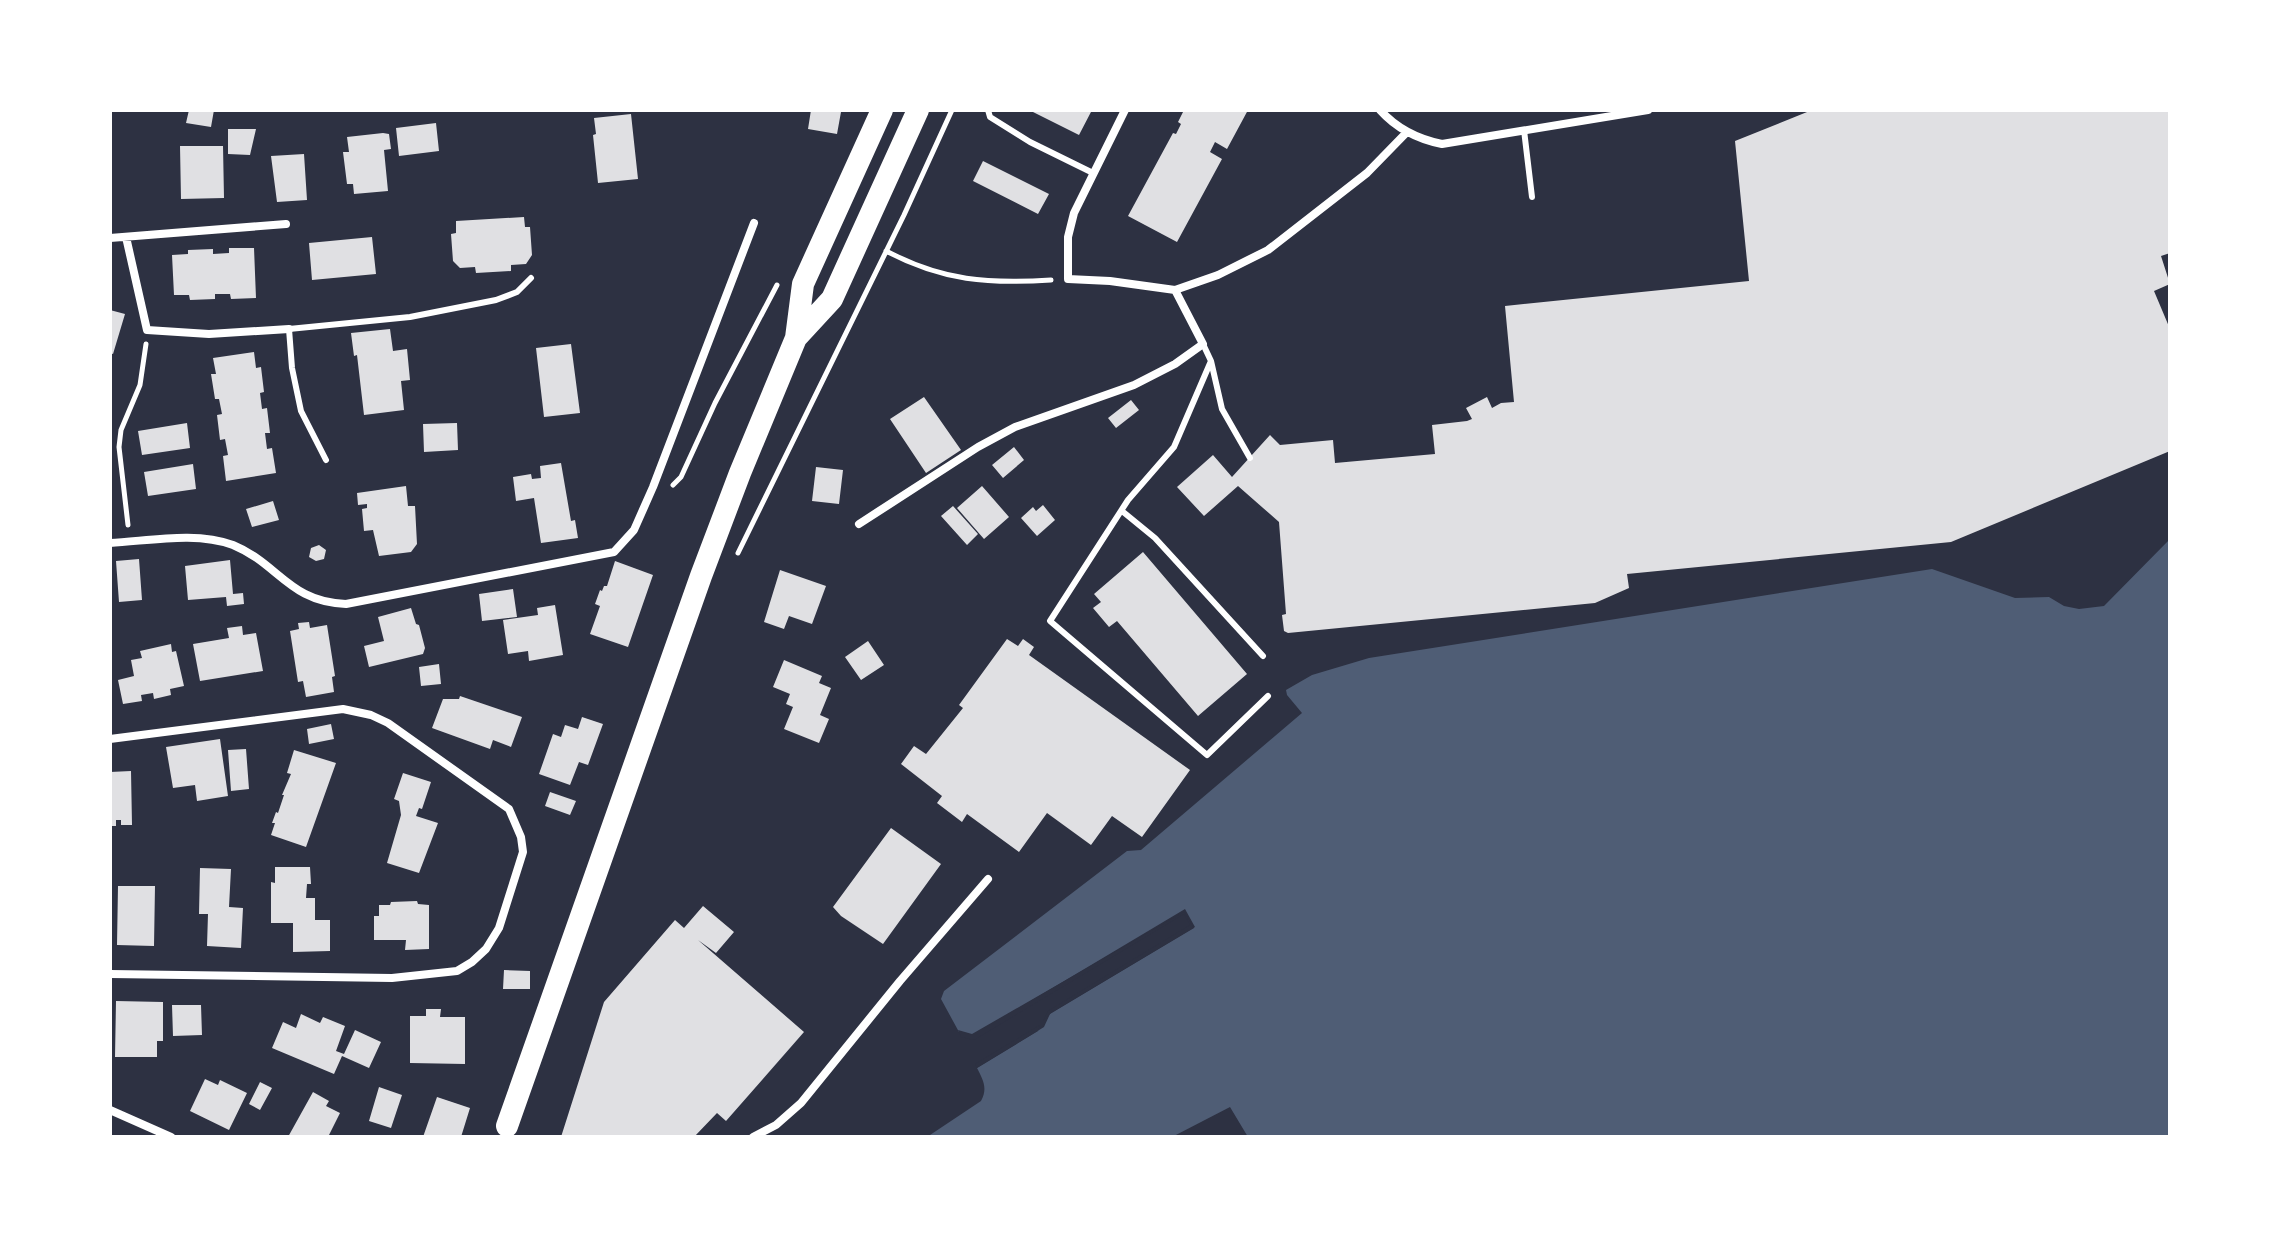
<svg xmlns="http://www.w3.org/2000/svg" width="2280" height="1247" font-family="Lato,sans-serif">
	<style>
		.water { fill: #4f5d75 }
		.pier { fill: #2d3142 }
		.building { fill: #e0e0e3 }
		.lines { fill: none; stroke-linecap: round; stroke-linejoin: round }
		.path { stroke: #fff; stroke-width: 5 }
		.service { stroke: #fff; stroke-width: 6 }
		.minor { stroke: #fff; stroke-width: 8 }
		.trunk { stroke: #fff; stroke-width: 22 }
	</style>
	<rect width="100%" height="100%" fill="#2d3142"/>
	<path class="water" d="M2170,539V1137H1248L1230,1107L1172,1137H927L981,1101C988,1088 983,1080 977,1068L1044,1027L1050,1014L1195,927L1185,909L972,1036L959,1032L941,999L944,991L1127,851L1141,850L1302,713L1287,695L1286,690L1312,675L1369,658L1932,569L2015,598L2049,597L2064,606L2079,609L2104,606Z"/>
	<path class="pier" d="M1184,912L1194,928L1051,1013L1043,1021L1048,1011L1190,925L1184,914L974,1040L961,1037L958,1030L972,1034Z
		M1040,1025L1038,1031L977,1068L975,1064Z"/>
	<path class="building" d="M189,110H214L211,127L186,123Z
		M811,110L841,112L837,134L808,129Z
		M1029,110H1092L1079,135Z
		M1184,110H1248L1227,149L1215,142L1210,152L1222,159L1177,242L1128,216L1173,133L1176,134L1181,124L1178,122Z
		M1812,110H2170V253L2161,256L2170,284L2154,291L2170,329V451L1951,542L1627,574L1629,588L1595,603L1288,633L1284,631L1282,615L1286,614L1279,522L1238,486L1204,516L1177,487L1213,455L1232,477L1270,435L1280,445L1333,440L1335,463L1435,454L1432,425L1467,421L1472,419L1466,408L1487,397L1492,408L1501,403L1514,402L1505,306L1749,281L1735,141Z
		M631,114L638,179L598,183L593,135L596,134L594,118Z
		M436,123L439,151L399,156L396,128Z
		M228,129H256L250,155L228,154Z
		M383,133L389,134L391,149L384,150L388,191L354,194L353,184H347L343,152H349L347,137Z
		M180,146H223L224,198L181,199Z
		M304,154L307,200L277,202L271,156Z
		M983,161L1049,194L1038,214L973,181Z
		M524,217L525,227H530L532,255L526,264L511,265V271L476,273L475,267L460,268L453,261L451,234L456,233V221Z
		M372,237L376,274L312,280L309,243Z
		M229,248H254L256,298L231,299L230,294H215V299L190,300L189,295H174L172,255L188,254V250L213,249V254L229,253Z
		M110,310L125,314L113,354L110,353Z
		M390,329L393,351L407,349L410,380L401,381L404,410L364,415L357,355L354,356L351,333Z
		M571,344L580,413L544,417L536,348Z
		M254,352L256,368L261,367L264,392L260,393L262,409L267,408L270,433H265L267,449L272,448L276,473L226,481L223,456L228,455L225,439L220,440L217,415L222,414L219,399H215L211,374H216L213,358Z
		M924,397L961,450L926,473L890,419Z
		M1131,400L1139,410L1116,428L1108,418Z
		M187,423L190,448L142,455L138,431Z
		M457,423L458,450L424,452L423,424Z
		M1014,447L1024,460L1003,478L992,465Z
		M561,463L571,521L575,520L578,538L541,543L534,498L516,501L513,477L531,474L532,479L541,478L540,466Z
		M193,464L196,489L148,496L144,472Z
		M816,467L843,470L839,504L812,501Z
		M406,486L408,506H415L417,544L411,552L379,556L373,530L364,531L362,509L367,508V504L358,505L357,493Z
		M982,486L1009,517L984,539L957,508Z
		M273,501L279,520L252,527L246,509Z
		M1043,505L1055,520L1037,536L1021,518L1033,507L1036,511Z
		M953,506L978,534L967,545L941,516Z
		M319,545L326,550L324,559L316,561L309,557L311,548Z
		M1143,552L1247,674L1198,716L1117,621L1109,627L1093,608L1101,602L1094,594Z
		M139,559L142,600L119,602L116,561Z
		M230,560L233,594L243,593L244,604L227,606L226,597L188,600L185,566Z
		M615,561L653,575L628,647L590,634L600,606L595,604L600,590L602,591L604,586H607Z
		M780,570L826,586L812,624L789,616L784,629L764,622Z
		M513,589L517,617L482,621L479,594Z
		M555,605L563,655L529,661L528,651L508,654L503,620L538,615L537,608Z
		M411,608L416,624L419,625L425,648L423,654L369,667L364,646L384,641L378,617Z
		M309,622L310,628L327,625L335,676L332,677L334,692L306,697L303,681L298,682L290,631L299,629L298,623Z
		M242,626L243,635L256,633L263,671L200,681L193,644L229,638L227,628Z
		M1007,639L1018,646L1023,639L1034,647L1029,655L1190,770L1142,837L1112,816L1091,845L1047,813L1019,852L967,814L962,822L937,803L942,796L901,764L914,746L926,754L963,708L959,705Z
		M868,641L884,665L861,680L845,657Z
		M171,644L172,652L176,651L184,686L170,689L171,695L154,699L153,693L141,695L142,701L123,704L118,680L134,676L131,660L142,658L140,651Z
		M784,660L822,676L819,683L831,688L820,715L829,719L819,743L784,729L793,707L786,704L790,694L773,687Z
		M439,664L441,684L421,686L419,667Z
		M460,696L522,717L511,747L493,740L490,749L432,728L443,699H459Z
		M582,717L603,724L588,765L579,762L570,785L539,774L553,734L561,737L565,725L578,729Z
		M331,724L334,739L309,744L307,729Z
		M220,739L228,796L197,801L195,785L173,788L166,747Z
		M246,749L249,789L231,791L228,750Z
		M294,750L336,763L306,847L271,835L275,823H272L276,812L278,813L284,795H282L291,774L287,773Z
		M131,771L132,825H121V820H116V826H110V772Z
		M403,773L431,782L422,809L419,808L416,816L438,823L419,873L387,863L401,815L399,801L394,799Z
		M550,792L576,801L570,815L545,806Z
		M891,828L941,864L883,944L841,916L833,907Z
		M275,867H310L311,884H307L306,898H315V920H330V951L293,952V923H271V882L275,883Z
		M200,868L231,869L229,907L243,908L241,948L207,946L208,914H199Z
		M118,886H155L154,946L117,945Z
		M417,901L418,904L429,905V949L405,950L406,940H374V916H379V905H390L391,902Z
		M703,906L734,932L716,953L698,940L804,1032L726,1121L717,1113L694,1137H561L604,1002L675,920L684,928Z
		M504,970L530,971V989H503Z
		M116,1001L163,1002V1041H157V1057H115Z
		M172,1005H201L202,1035L173,1036Z
		M426,1009H441L440,1017H465V1064L410,1063V1016H426Z
		M301,1014L320,1023L323,1017L345,1026L336,1051L344,1054L355,1030L381,1042L369,1068L342,1056L334,1074L272,1048L283,1022L296,1028Z
		M205,1079L218,1085L220,1080L247,1093L229,1130L190,1111Z
		M260,1082L272,1088L260,1110L249,1104Z
		M379,1087L402,1095L391,1128L369,1121Z
		M313,1092L329,1101L326,1106L340,1113L328,1137H288Z
		M437,1097L470,1108L461,1137H423Z"/>
	<g class="lines">
		<path class="path" d="M886,251C943,281 988,284 1051,280
			M673,485L681,477L715,403L777,285
			M128,525L119,447L121,430L140,385L146,344
			M738,553L904,215L952,110"/>
		<path class="service" d="M988,110L990,117L1030,142L1093,173
			M1524,130L1532,197
			M1203,344L1211,361L1174,447L1128,500L1050,621L1207,755L1268,696
			M1211,361L1222,409L1250,458
			M326,460L301,411L292,368L289,329L410,317L496,300L517,292L531,278
			M1122,511L1155,538L1263,656"/>
		<path class="minor" d="M1125,110L1074,213L1068,237V279L1110,281L1175,290L1218,275L1268,250L1367,173L1407,132
			M1380,110C1397,129 1417,139 1442,144L1648,110
			M126,237L147,330L209,334L289,329
			M110,238L286,224
			M859,524L978,447L1015,427L1134,385L1175,364L1203,344L1175,290
			M110,543C149,541 196,531 233,545C279,564 289,602 346,604L614,552L634,530L653,487L754,223
			M110,739L343,709L371,715L388,723L509,809L521,837L523,852L499,928L486,949L472,962L457,971L392,978L110,974
			M110,1110L171,1137
			M753,1137L776,1125L801,1103L900,981L988,879"/>
		<path class="trunk" d="M796,338L832,299L918,110
			M507,1126L701,576L740,473L796,338L803,284L882,110"/>
	</g>
	<rect width="2280" height="1247" fill="none" stroke="#ffffff" stroke-width="224"/>
</svg>
